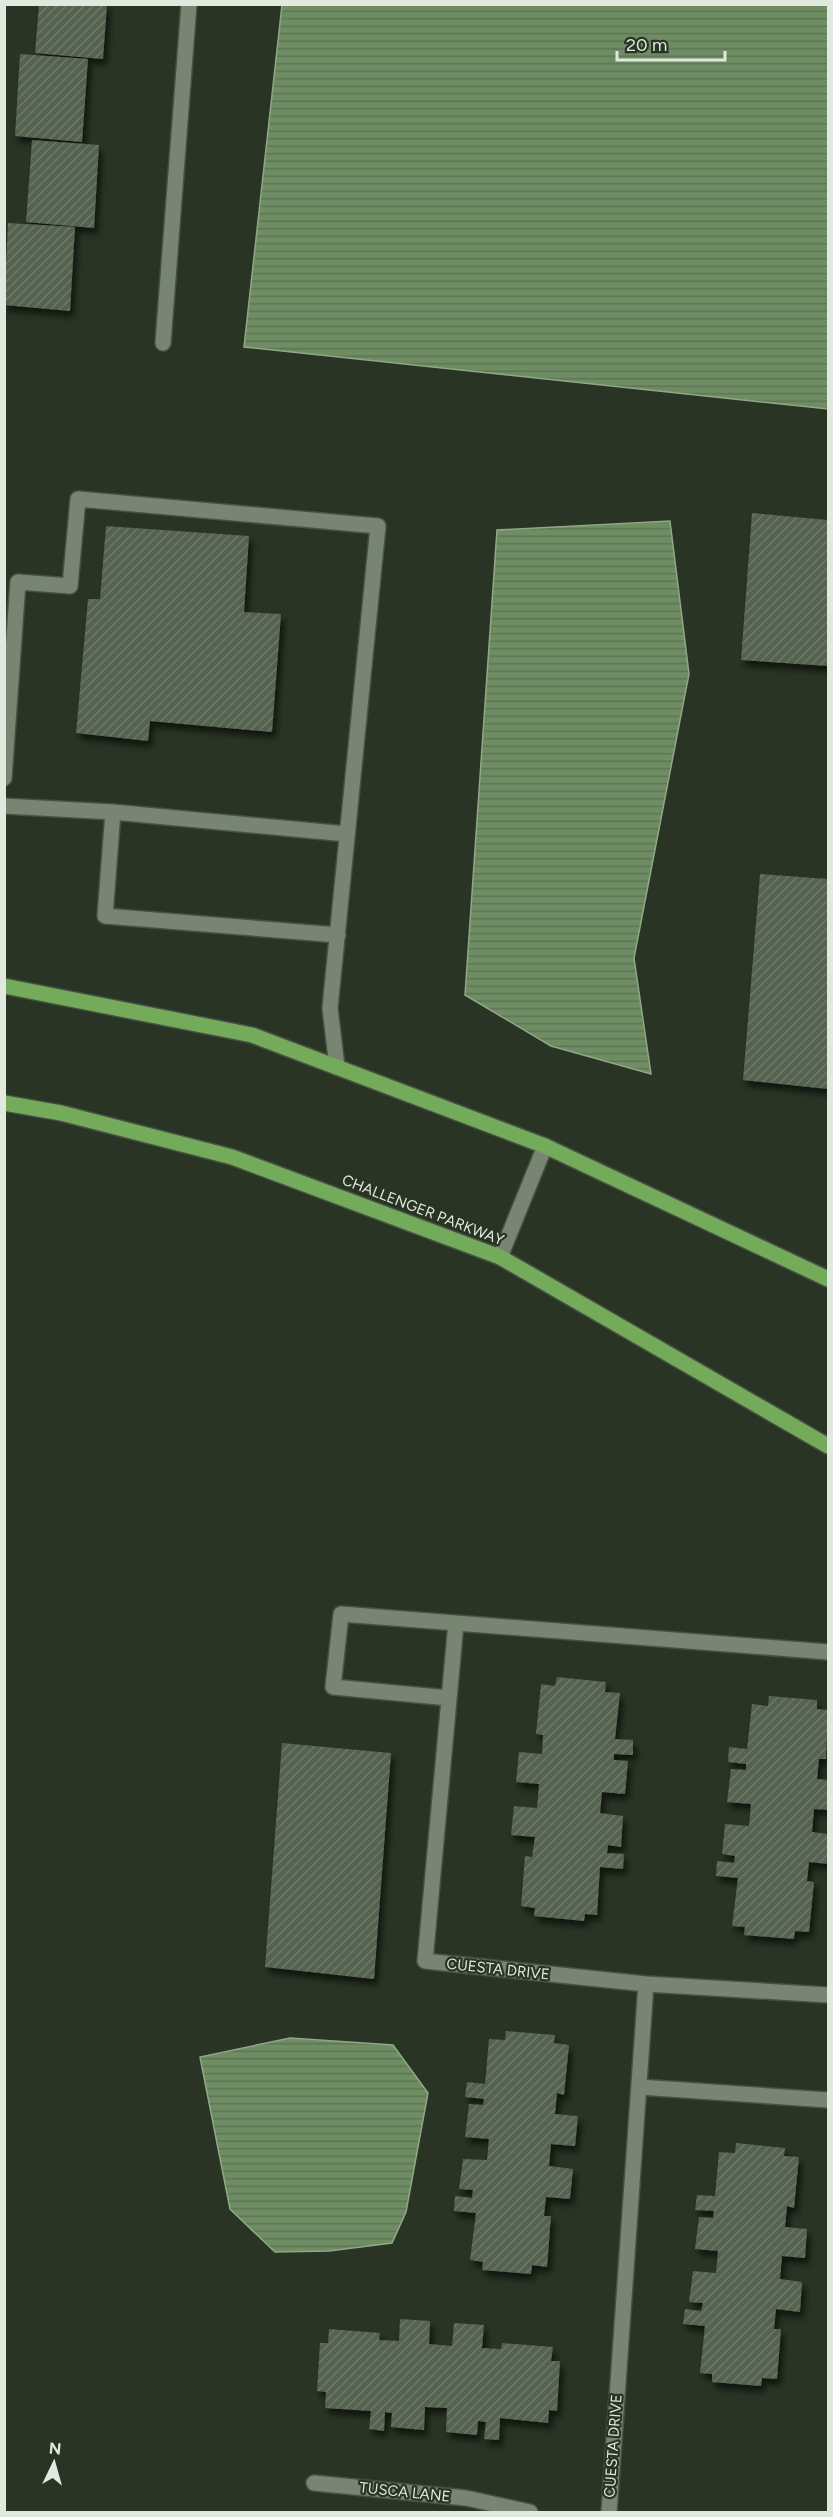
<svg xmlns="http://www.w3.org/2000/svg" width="833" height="2517" font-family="Figtree,sans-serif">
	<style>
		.water { fill: url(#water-rules); stroke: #90a887; stroke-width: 1.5 }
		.building { fill: url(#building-hatch); filter: url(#shadow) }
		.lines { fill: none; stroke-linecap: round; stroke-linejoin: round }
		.minor-casing { stroke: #475143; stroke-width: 18 }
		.major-casing { stroke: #475143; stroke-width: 18 }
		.minor { stroke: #778572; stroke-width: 15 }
		.major { stroke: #73ab5b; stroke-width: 15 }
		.labels { text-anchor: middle; stroke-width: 4.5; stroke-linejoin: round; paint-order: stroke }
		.street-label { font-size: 15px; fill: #e1e8de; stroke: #293424 }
	</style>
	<defs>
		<pattern id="water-rules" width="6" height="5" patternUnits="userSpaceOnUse" patternTransform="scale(1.5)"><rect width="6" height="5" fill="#6e8d62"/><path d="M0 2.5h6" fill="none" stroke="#5f7457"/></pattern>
		<pattern id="building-hatch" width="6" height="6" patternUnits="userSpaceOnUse" patternTransform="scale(1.5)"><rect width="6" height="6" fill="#54624f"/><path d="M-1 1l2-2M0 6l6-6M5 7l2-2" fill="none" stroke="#6c7868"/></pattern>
		<filter id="shadow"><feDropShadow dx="3.5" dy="6" stdDeviation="3" flood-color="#0009"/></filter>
	</defs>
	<rect width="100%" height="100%" fill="#293424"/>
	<path class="water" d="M282,5H828V409L244,347Z
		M670,521L689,674L634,958L651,1074L551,1046L465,995L497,530Z
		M290,2038L393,2045L428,2093L406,2212L392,2243L329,2251L275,2252L230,2209L200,2057Z"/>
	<path class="building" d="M39,4H107L103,59L35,53Z
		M20,54L88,59L82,142L15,136Z
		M32,140L99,145L94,228L26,222Z
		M8,223L75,227L70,311L4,305Z
		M752,513L828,520V666L741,660Z
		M106,526L249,536L244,612L281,614L272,732L150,721L148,741L76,733L88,599H100Z
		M760,874L828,879V1089L743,1080Z
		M557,1677L606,1682L605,1692L620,1693L615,1739L633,1740V1755L614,1754V1760L628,1761L625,1794L602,1792L600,1813L623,1816L621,1847L608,1845L607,1853L624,1854L623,1869L600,1867L597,1915L585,1914L584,1921L534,1916L535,1908L521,1906L525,1856L532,1857L535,1837L511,1835L514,1806L537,1808L539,1784L516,1782L519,1752L542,1754L543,1735L536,1734L541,1684L555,1686Z
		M769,1696L817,1700V1709L828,1710L826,1759H819L817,1779L828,1780V1810L814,1809L812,1832L828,1834V1864L809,1862L807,1881L814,1882L809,1932L795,1931L794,1939L744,1935L745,1927L732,1926L738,1878L716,1876L717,1861L734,1863L735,1856L722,1854L725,1824L749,1826L751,1804L727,1802L731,1769L746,1770V1764L728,1762L729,1747L747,1749L752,1704L768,1706Z
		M282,1743L391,1753L374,1979L265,1967Z
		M506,2031L555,2035L554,2043L569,2045L564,2095L557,2093L555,2114L578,2116L575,2146L551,2144L549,2166L573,2169L570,2199L546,2197L544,2216H551L547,2267L532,2265L531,2274L482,2270L483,2262L470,2260L476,2213L454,2211L455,2196L472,2198L473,2190L459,2189L463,2159L487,2160L489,2139L465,2137L469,2104L483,2105L484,2099L465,2097L467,2082L485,2084L489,2039L505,2040Z
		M736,2143L785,2148L784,2156L799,2157L794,2208L787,2206L785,2227L807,2229L805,2258L782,2256L780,2279L802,2282L800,2312L776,2309L774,2329H781L777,2379L762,2378L761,2386L712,2382V2374L700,2373L705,2326L683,2324L685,2309L701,2311L703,2303L689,2302L693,2271L716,2273L718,2251L695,2249L699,2217L713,2218L714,2211L695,2210L697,2195L715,2196L719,2152L735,2153Z
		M400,2319L430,2321L429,2344L452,2346L454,2323L484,2325L482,2348L501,2349L502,2343L553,2347L551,2361H560L557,2411L549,2410L548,2423L500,2418L499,2440L484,2439L486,2422L478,2421L477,2435L446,2432L447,2408L425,2407L424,2430L391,2427L392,2413L385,2412L384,2431L369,2429L371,2411L325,2408L326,2392L317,2391L320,2343H328L329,2329L380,2333L379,2340L399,2341Z"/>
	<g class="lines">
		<g class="minor-casing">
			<path id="minor" d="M163,343L189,4
				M4,778L18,582L70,586L78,499L378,526L330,1008L337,1067
				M4,806L113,812L347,834
				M113,812L105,916L338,935
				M500,1257L545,1146
				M456,1623L425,1961L646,1984L609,2512
				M449,1698L333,1687L341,1614L828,1652
				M646,1984L828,1995
				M639,2087L828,2100
				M314,2483L466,2498L530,2512"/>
		</g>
		<g class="major-casing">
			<path id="major" d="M4,986L252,1035L545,1146L828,1279
				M4,1103L61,1113L232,1157L500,1257L828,1446"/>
		</g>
		<use href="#minor" class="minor"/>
		<use href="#major" class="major"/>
	</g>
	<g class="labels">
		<g class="street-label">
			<text transform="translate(423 1210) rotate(21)" y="5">CHALLENGER PARKWAY</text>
			<text transform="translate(498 1969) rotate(6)" y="5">CUESTA DRIVE</text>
			<text transform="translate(613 2446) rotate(-86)" y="5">CUESTA DRIVE</text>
			<text transform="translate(405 2492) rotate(6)" y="5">TUSCA LANE</text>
		</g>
	</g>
	<rect width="833" height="2517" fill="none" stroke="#e1e8de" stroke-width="12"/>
	<g transform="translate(54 2463) rotate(5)" stroke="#293424" stroke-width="4.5" paint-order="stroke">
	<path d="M0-4.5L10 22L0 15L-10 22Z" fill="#e1e8de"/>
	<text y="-9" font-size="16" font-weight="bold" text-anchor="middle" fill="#e1e8de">N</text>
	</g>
	<path d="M617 51v9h108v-9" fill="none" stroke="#e1e8de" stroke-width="3"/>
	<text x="626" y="51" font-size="18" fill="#e1e8de" stroke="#293424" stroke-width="4.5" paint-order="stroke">20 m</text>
</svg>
